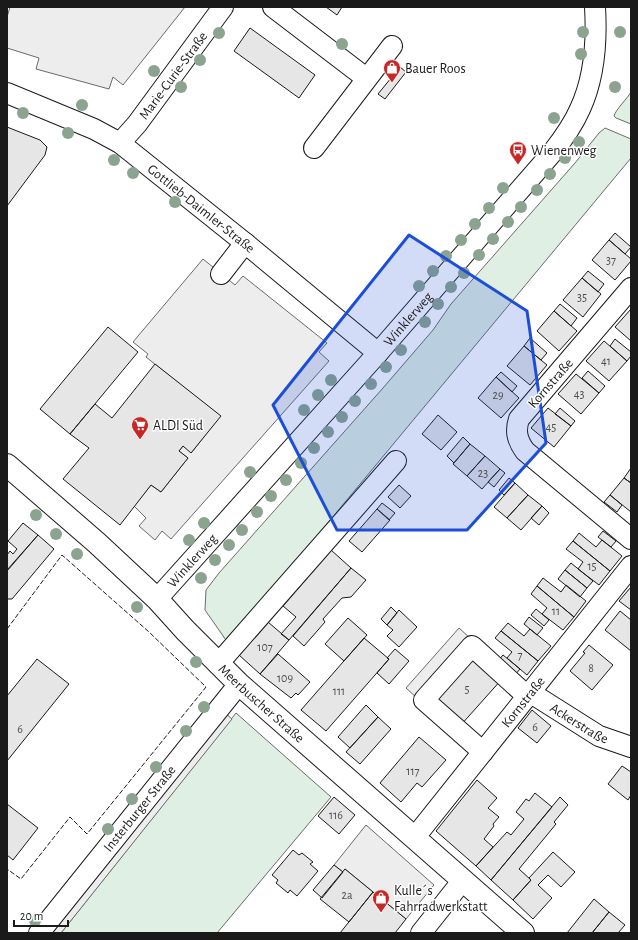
<svg xmlns="http://www.w3.org/2000/svg" width="638" height="940" font-family="'Alegreya Sans',sans-serif">
	<style>
		.green { fill: #e0efe3; stroke: #6a6a6a }
		.parking { fill: #ededed; stroke: #6a6a6a }
		.building { fill: #e6e6e6; stroke: #1a1a1a }
		.lines { fill: none; stroke-linecap: round; stroke-linejoin: round }
		.minor-casing { stroke: #1a1a1a; stroke-width: 22 }
		.major-casing { stroke: #1a1a1a; stroke-width: 24 }
		.minor { stroke: #fff; stroke-width: 20 }
		.major { stroke: #fff; stroke-width: 22 }
		.fence { stroke: #1a1a1a; stroke-width: 1; stroke-dasharray: 5 2; stroke-linecap: butt }
		.tree { fill: #8aa48f }
		.marked { fill: #1d4ed8; fill-opacity: 0.2; stroke: #1d4ed8; stroke-width: 3; stroke-linejoin: round }
		.labels { text-anchor: middle; stroke-width: 3; stroke-linejoin: round; paint-order: stroke }
		.number-label { font-size: 12px; fill: #4d4d4d }
		.poi-label { font-size: 14px; fill: #1a1a1a; stroke: #fff; text-anchor: start }
		.street-label { font-size: 14px; fill: #1a1a1a; stroke: #fff }
	</style>
	<rect width="100%" height="100%" fill="#fff"/>
	<path class="green" d="M631,92V124L616,118L614,116C616,109 627,99 631,92Z
		M605,128L631,139V158L228,643L205,610L206,590L219,573L383,388L433,330L451,304L575,163L599,133Z
		M236,713L331,797L217,933H61Z"/>
	<path class="parking" d="M10,7H185L123,85L113,77L109,89L36,69L39,58L7,48V17Z
		M203,259L235,285L243,276L327,343L319,352L329,361L171,539L162,531L155,540L139,526L146,518L134,506L151,485L161,492L188,458L179,451L183,446L192,452L220,416L146,357L148,354L133,342Z
		M459,628L470,638L417,698L406,688Z
		M225,713L232,719L61,933H51Z
		M366,825L434,885L406,919L345,869L343,872L334,865Z"/>
	<path class="building" d="M326,7H342L337,15Z
		M250,28L315,75L299,98L234,51Z
		M400,67L406,72L385,99L378,94Z
		M7,127L40,140L47,147L45,155L7,206Z
		M615,233L631,247L625,254L609,240Z
		M609,240L631,259V261L615,280L592,260Z
		M588,271L604,284L598,292L582,278Z
		M582,278L601,294L583,317L563,300Z
		M560,304L577,318L571,326L554,311Z
		M631,309V341L615,327Z
		M554,311L577,331L559,351L537,331Z
		M108,327L138,352L70,434L40,409Z
		M530,338L547,353L541,360L524,346Z
		M615,339L631,352V356L627,361L610,346Z
		M604,341L627,361L609,381L586,361Z
		M524,346L547,365L530,385L507,366Z
		M155,364L221,416L191,453L183,446L179,451L188,458L161,492L151,485L120,525L63,479L89,448L70,434L95,404L112,418Z
		M588,371L605,386L599,393L582,378Z
		M501,372L517,386L512,392L496,377Z
		M576,374L599,393L581,414L558,394Z
		M496,377L519,398L501,418L478,398Z
		M548,408L571,426L554,447L531,428Z
		M560,408L575,421L571,426L555,414Z
		M438,415L457,432L441,450L422,434Z
		M463,437L470,444L454,463L447,456Z
		M470,444L485,456L467,476L453,464Z
		M485,456L500,469L482,489L467,476Z
		M631,468V483L624,478Z
		M500,469L505,473L494,487L488,482Z
		M509,478L515,483L504,495L499,490Z
		M624,478L631,483V512L610,495Z
		M515,483L528,495L507,518L494,507Z
		M399,485L411,496L400,508L388,497Z
		M528,495L542,506L521,530L507,518Z
		M610,495L622,505L617,512L604,502Z
		M382,503L395,513L389,520L377,509Z
		M542,506L549,513L539,525L531,518Z
		M377,509L390,520L362,552L349,541Z
		M23,523L38,535L7,570V555L10,551L13,554L17,549L8,541Z
		M603,531L616,541L611,547L598,537Z
		M579,533L596,547L602,540L622,556L610,571L573,541Z
		M38,535L54,549L12,599H7V571Z
		M573,541L610,571L599,585L578,569L583,562L566,549Z
		M331,550L351,568L289,640L281,634L296,617L283,606Z
		M571,563L593,581L587,588L565,570Z
		M351,568L366,580L351,597L342,598L323,619L325,622L304,646L293,636Z
		M565,570L587,588L580,597L558,579Z
		M543,578L561,592L566,585L586,601L574,617L537,586Z
		M537,586L574,617L563,630L542,614L547,608L531,594Z
		M631,587V610L619,601Z
		M391,607L397,613L387,625L381,619Z
		M536,609L549,620L544,626L531,615Z
		M399,610L417,627L399,647L387,636L393,630L387,625Z
		M620,611L631,620V651L605,630Z
		M529,617L543,628L537,635L524,624Z
		M348,618L367,635L344,661L325,644Z
		M268,622L289,640L260,674L239,655Z
		M508,623L524,636L530,629L551,646L538,661L501,631Z
		M501,631L538,661L527,675L507,658L512,652L495,638Z
		M364,638L389,659L326,731L301,710Z
		M589,645L613,665L592,690L570,671L585,653L583,652Z
		M395,649L409,661L389,684L377,673L389,659L387,658Z
		M278,654L310,682L298,695L296,693L291,698L260,674Z
		M473,654L502,679L460,726L432,700Z
		M503,655L520,669L514,676L497,662Z
		M37,659L69,684L7,761V696Z
		M366,705L378,717L350,748L338,737Z
		M532,710L551,726L537,743L518,728Z
		M378,717L391,729L360,764L346,752Z
		M419,737L446,760L422,787L417,783L401,802L380,783Z
		M622,766L631,772V795L628,800L608,784Z
		M477,780L497,798L488,808L499,817L493,824L494,826L484,839L493,847L476,866L436,831Z
		M535,793L552,807L491,880L476,866L507,832L511,835L524,819L516,812L526,799L529,801Z
		M334,797L355,815L339,834L318,816Z
		M560,797L568,805L554,822L556,824L519,869L531,880L513,900L491,880Z
		M7,804L38,828L13,860L7,855Z
		M293,850L299,855L302,853L313,862L310,864L318,871L297,896L290,890L288,893L276,883L278,880L272,875Z
		M553,852L575,872L561,887L548,875L538,885L552,898L533,919L513,900L531,880L529,878Z
		M334,865L343,872L322,898L313,890Z
		M345,869L373,892L349,922L320,899Z
		M373,892L406,919L395,933H340Z
		M594,899L609,912L592,933H567Z
		M609,912L625,925L618,933H592Z"/>
	<g class="lines">
		<g class="minor-casing">
			<g id="minor">
				<path d="M273,7L366,78"/>
				<path id="s1" d="M7,93L94,129L120,143L245,243L378,353"/>
				<path id="s2" d="M120,143L137,124L223,7"/>
				<path d="M314,148L392,46"/>
				<path d="M221,274L245,243"/>
				<path d="M631,288L519,419C515,431 517,440 525,451L631,539"/>
				<path id="s3" d="M157,599L378,353L552,153C563,139 573,125 580,109C594,79 597,40 595,7"/>
				<path d="M218,664L396,461"/>
				<path id="s4" d="M531,693L599,736L631,747"/>
				<path d="M483,752L424,700L472,646L528,697"/>
				<path id="s5" d="M415,837L631,566"/>
				<path id="s6" d="M39,933L239,684"/>
				<path d="M421,933L463,880"/>
			</g>
		</g>
		<g class="major-casing">
			<g id="major">
				<path id="s7" d="M7,465L97,543L157,599L185,630L239,684L523,933"/>
			</g>
		</g>
		<use href="#minor" class="minor"/>
		<use href="#major" class="major"/>
		<path class="fence" d="M7,629L62,555L149,632L206,687L87,834L70,817L21,879L7,869"/>
	</g>
	<g class="tree">
		<circle cx="583" cy="32" r="6"/>
		<circle cx="620" cy="32" r="6"/>
		<circle cx="219" cy="33" r="6"/>
		<circle cx="342" cy="44" r="6"/>
		<circle cx="581" cy="54" r="6"/>
		<circle cx="200" cy="60" r="6"/>
		<circle cx="154" cy="71" r="6"/>
		<circle cx="181" cy="87" r="6"/>
		<circle cx="615" cy="87" r="6"/>
		<circle cx="82" cy="105" r="6"/>
		<circle cx="23" cy="113" r="6"/>
		<circle cx="554" cy="118" r="6"/>
		<circle cx="68" cy="133" r="6"/>
		<circle cx="579" cy="142" r="6"/>
		<circle cx="565" cy="158" r="6"/>
		<circle cx="114" cy="160" r="6"/>
		<circle cx="133" cy="173" r="6"/>
		<circle cx="550" cy="174" r="6"/>
		<circle cx="503" cy="188" r="6"/>
		<circle cx="537" cy="190" r="6"/>
		<circle cx="175" cy="202" r="6"/>
		<circle cx="521" cy="207" r="6"/>
		<circle cx="489" cy="208" r="6"/>
		<circle cx="508" cy="222" r="6"/>
		<circle cx="475" cy="224" r="6"/>
		<circle cx="493" cy="239" r="6"/>
		<circle cx="461" cy="240" r="6"/>
		<circle cx="479" cy="255" r="6"/>
		<circle cx="446" cy="256" r="6"/>
		<circle cx="433" cy="271" r="6"/>
		<circle cx="464" cy="273" r="6"/>
		<circle cx="419" cy="286" r="6"/>
		<circle cx="451" cy="287" r="6"/>
		<circle cx="438" cy="304" r="6"/>
		<circle cx="425" cy="322" r="6"/>
		<circle cx="401" cy="350" r="6"/>
		<circle cx="386" cy="367" r="6"/>
		<circle cx="331" cy="380" r="6"/>
		<circle cx="371" cy="384" r="6"/>
		<circle cx="318" cy="395" r="6"/>
		<circle cx="355" cy="401" r="6"/>
		<circle cx="304" cy="410" r="6"/>
		<circle cx="342" cy="417" r="6"/>
		<circle cx="328" cy="432" r="6"/>
		<circle cx="314" cy="448" r="6"/>
		<circle cx="301" cy="463" r="6"/>
		<circle cx="250" cy="472" r="6"/>
		<circle cx="286" cy="480" r="6"/>
		<circle cx="271" cy="496" r="6"/>
		<circle cx="257" cy="512" r="6"/>
		<circle cx="36" cy="515" r="6"/>
		<circle cx="204" cy="523" r="6"/>
		<circle cx="242" cy="530" r="6"/>
		<circle cx="56" cy="534" r="6"/>
		<circle cx="189" cy="540" r="6"/>
		<circle cx="229" cy="545" r="6"/>
		<circle cx="77" cy="554" r="6"/>
		<circle cx="215" cy="560" r="6"/>
		<circle cx="201" cy="578" r="6"/>
		<circle cx="137" cy="607" r="6"/>
		<circle cx="196" cy="662" r="6"/>
		<circle cx="204" cy="707" r="6"/>
		<circle cx="186" cy="731" r="6"/>
		<circle cx="156" cy="767" r="6"/>
		<circle cx="132" cy="799" r="6"/>
		<circle cx="108" cy="829" r="6"/>
		<circle cx="35" cy="921" r="6"/>
	</g>
	<path class="marked" d="M409,235L527,311L546,443L467,530H337L273,405Z"/>
	<defs>
		<g id="shop-pin" transform="scale(0.9)"><path d="M0 17L-7.5 6A9.5 9.5 0 1 1 7.5 6Z" fill="#c62828" stroke="#fff"/><path d="M-5-2.5h2.3a2.7 3.5 0 0 1 5.4 0H5L5.5 6h-11ZM-1.5-2.5h3a1.5 2.3 0 0 0-3 0Z" fill="#fff"/></g>
		<g id="bus-pin" transform="scale(0.9)"><path d="M0 17L-7.5 6A9.5 9.5 0 1 1 7.5 6Z" fill="#c62828" stroke="#fff"/><path d="M-5-6H5V4H4V6H2V4H-2V6H-4V4H-5ZM-3.5-4V0h7V-4ZM-3.5 1.2v1.5H-2V1.2ZM2 1.2v1.5H3.5V1.2Z" fill="#fff"/></g>
		<g id="supermarket-pin" transform="scale(0.9)"><path d="M0 17L-7.5 6A9.5 9.5 0 1 1 7.5 6Z" fill="#c62828" stroke="#fff"/><path d="M-6-5.5h2.5l.6 2H6L4.5 2H-2.5L-4.4-4H-6ZM-1.5 3.2a1.3 1.3 0 1 0 .1 0ZM3 3.2a1.3 1.3 0 1 0 .1 0Z" fill="#fff"/></g>
	</defs>
	<g fill-rule="evenodd">
		<use href="#shop-pin" x="392" y="68"/>
		<use href="#bus-pin" x="518" y="150"/>
		<use href="#supermarket-pin" x="140" y="425"/>
		<use href="#shop-pin" x="381" y="898"/>
	</g>
	<g class="labels">
		<g class="number-label">
			<text x="611" y="264">37</text>
			<text x="582" y="301">35</text>
			<text x="606" y="365">41</text>
			<text x="579" y="398">43</text>
			<text x="498" y="399">29</text>
			<text x="551" y="431">45</text>
			<text x="483" y="477">23</text>
			<text x="592" y="570">15</text>
			<text x="556" y="615">11</text>
			<text x="265" y="651">107</text>
			<text x="520" y="659">7</text>
			<text x="591" y="672">8</text>
			<text x="285" y="682">109</text>
			<text x="467" y="693">5</text>
			<text x="339" y="695">111</text>
			<text x="535" y="731">6</text>
			<text x="20" y="733">6</text>
			<text x="413" y="775">117</text>
			<text x="336" y="819">116</text>
			<text x="347" y="899">2a</text>
		</g>
		<g class="poi-label">
			<text x="405" y="73">Bauer Roos</text>
			<text x="531" y="155">Wienenweg</text>
			<text x="153" y="430">ALDI Süd</text>
			<text x="394" y="895">Kulle´s<tspan x="394" dy="16">Fahrradwerkstatt</tspan></text>
		</g>
		<g class="street-label">
			<text dy="5" stroke="none"><textPath href="#s2" startOffset="86">Marie-Curie-Straße</textPath></text>
			<text dy="5" stroke="none"><textPath href="#s1" startOffset="228">Gottlieb-Daimler-Straße</textPath></text>
			<text dy="5" stroke="none"><textPath href="#s3" startOffset="376">Winklerweg</textPath></text>
			<text transform="translate(550 383) rotate(-49)" y="5">Kornstraße</text>
			<text dy="5" stroke="none"><textPath href="#s3" startOffset="52">Winklerweg</textPath></text>
			<text dy="5" stroke="none"><textPath href="#s5" startOffset="173">Kornstraße</textPath></text>
			<text dy="5" stroke="none"><textPath href="#s7" startOffset="349">Meerbuscher Straße</textPath></text>
			<text dy="5" stroke="none"><textPath href="#s4" startOffset="57">Ackerstraße</textPath></text>
			<text dy="5" stroke="none"><textPath href="#s6" startOffset="160">Insterburger Straße</textPath></text>
		</g>
	</g>
	<rect width="638" height="940" fill="none" stroke="#1a1a1a" stroke-width="16"/>
	<path d="M14 920v6h54v-6" fill="none" stroke="#1a1a1a" stroke-width="2"/>
	<text x="20" y="920" font-size="12" fill="#1a1a1a" stroke="#ffffff" stroke-width="3" paint-order="stroke">20 m</text>
</svg>
